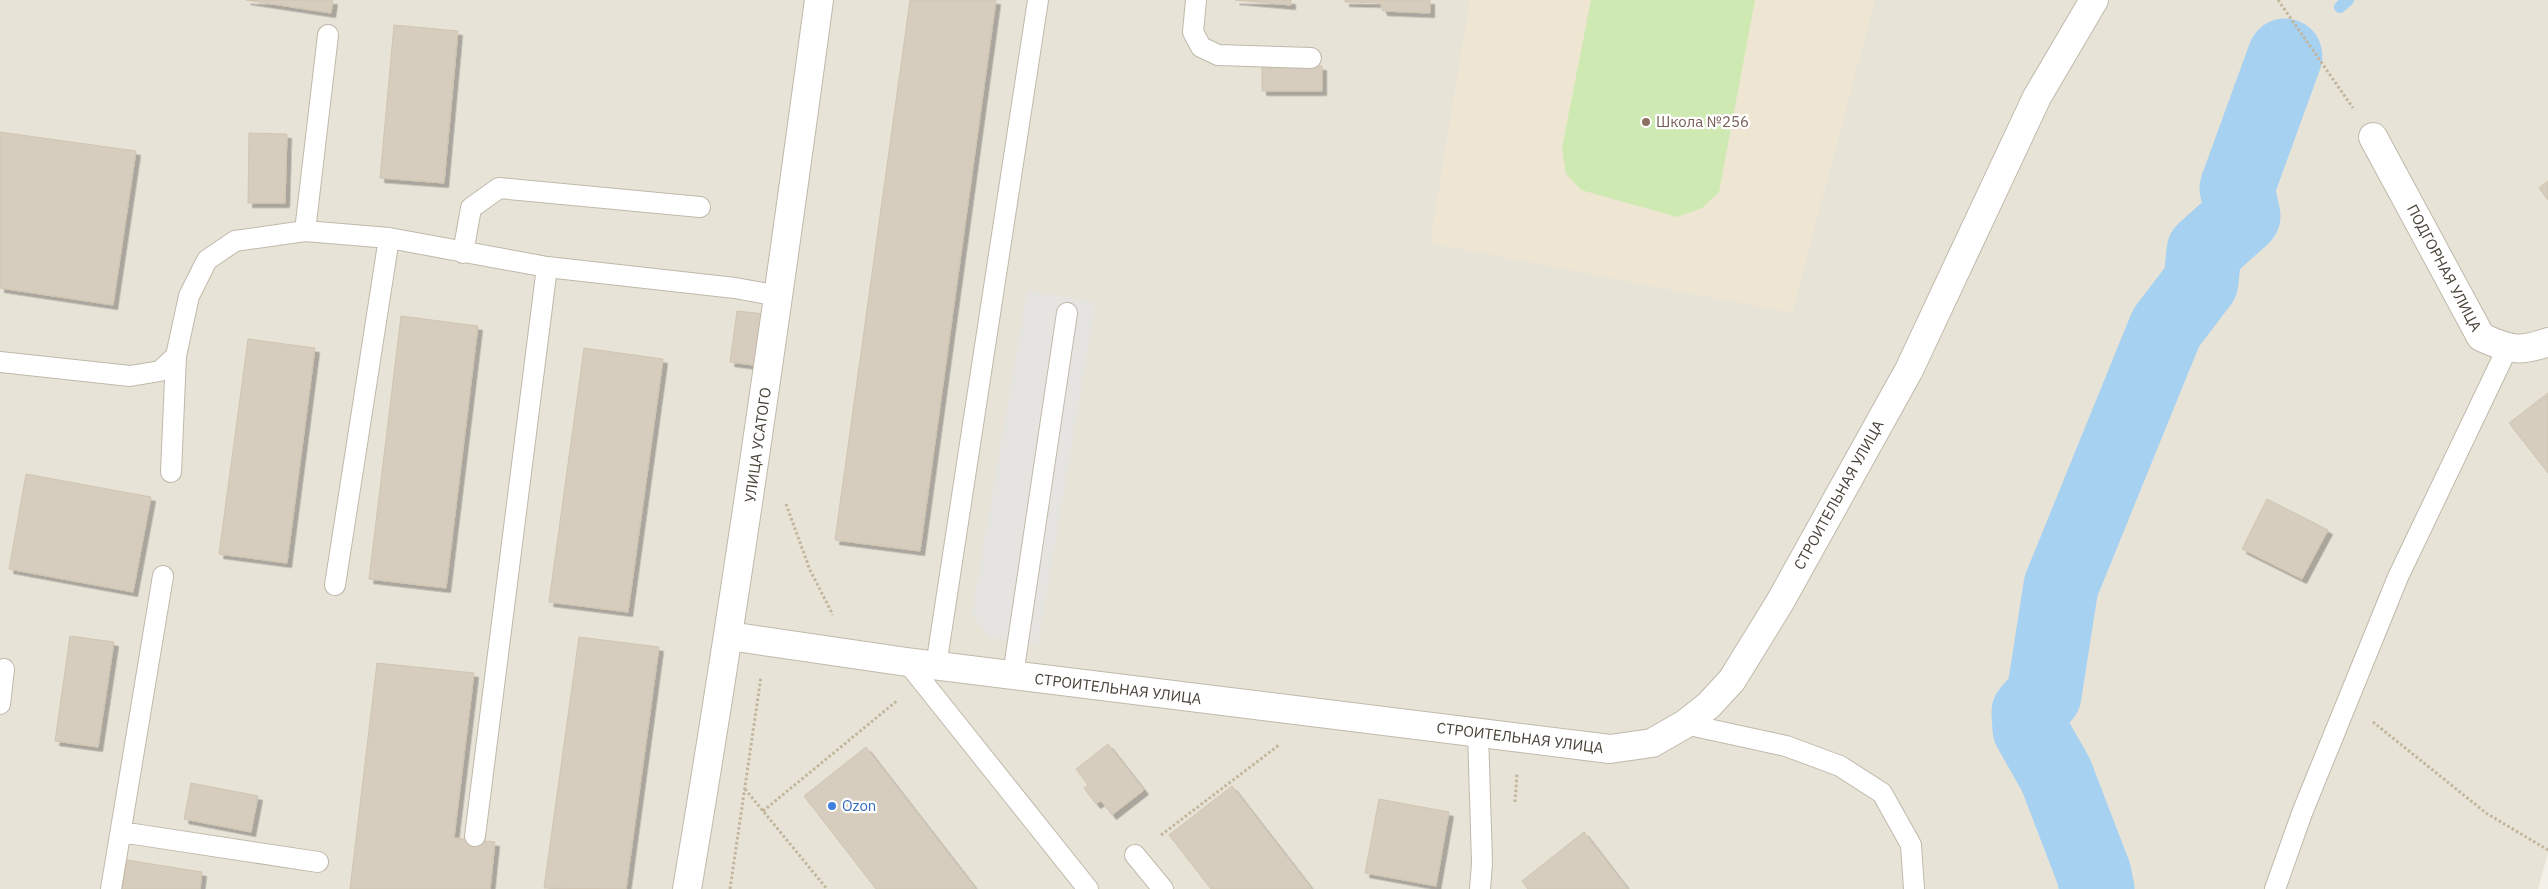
<svg xmlns="http://www.w3.org/2000/svg" width="2548" height="889" font-family="'IBM Plex Sans',sans-serif">
	<style>
		.residential { fill: #e8e3d7 }
		.education { fill: #eee6d3 }
		.green { fill: #cfe9b2 }
		.parking { fill: #e6e4e1 }
		.lines { fill: none; stroke-linecap: round; stroke-linejoin: round }
		.stream { stroke: #a6d1f1; stroke-width: 12 }
		.river { stroke: #a6d1f1; stroke-width: 75 }
		.building { fill: #d6cdbe; stroke: #d1c5b1; filter: url(#shadow) }
		.service-casing { stroke: #c0b9ab; stroke-width: 22 }
		.minor-casing { stroke: #c0b9ab; stroke-width: 30 }
		.tertiary-casing { stroke: #c0b9ab; stroke-width: 30 }
		.path { stroke: #c2b59c; stroke-width: 3; stroke-dasharray: 2.5 2.5; stroke-linecap: butt }
		.service { stroke: #fff; stroke-width: 20 }
		.minor { stroke: #fff; stroke-width: 28 }
		.tertiary { stroke: #fff; stroke-width: 28 }
		.education-dot { fill: #8d6e63; stroke: #fff; stroke-width: 2 }
		.shop-dot { fill: #3f7fe0; stroke: #fff; stroke-width: 2 }
		.labels { text-anchor: middle; stroke-width: 4.5; stroke-linejoin: round; paint-order: stroke }
		.education-label { font-size: 15px; fill: #785e54; stroke: #fff; text-anchor: start }
		.street-label { font-size: 15px; fill: #484237; stroke: #fff }
		.shop-label { font-size: 15px; fill: #366cbe; stroke: #fff; text-anchor: start }
	</style>
	<defs>
		<filter id="shadow"><feDropShadow dx="4.5" dy="4.5" stdDeviation="0" flood-color="#0004"/></filter>
	</defs>
	<rect width="100%" height="100%" fill="#f4f1e9"/>
	<path class="residential" d="M0,0H2548V853L2538,889H0Z"/>
	<path class="education" d="M1470,0H1875L1792,313L1430,243Z"/>
	<path class="green" d="M1591,0H1755L1719,192L1702,208L1677,217L1581,190L1566,174L1562,148Z"/>
	<path class="parking" d="M1027,291L1096,302L1038,645L987,637L972,612Z"/>
	<g class="lines">
		<path class="stream" d="M2340,7L2348,0"/>
		<path class="river" d="M2097,889L2094,874L2056,775L2030,729L2029,712L2044,695L2061,586L2166,328L2201,282L2204,251L2243,216L2237,188L2285,56"/>
	</g>
	<path class="building" d="M246,0H333L331,13Z
		M910,0H996L920,551L835,540Z
		M1235,0H1291V5Z
		M1345,0H1430V13L1383,11L1380,3L1345,2Z
		M394,25L458,31L444,183L380,178Z
		M1262,65L1322,66V91H1262Z
		M0,132L136,151L113,305L0,288Z
		M249,133L287,134L285,203H248Z
		M2548,181V200L2539,188Z
		M737,311L766,314L760,366L730,362Z
		M401,316L478,326L446,588L369,579Z
		M248,339L315,348L287,563L219,554Z
		M584,348L663,359L628,612L549,602Z
		M2548,393V473L2509,423Z
		M26,474L151,497L133,592L9,569Z
		M2267,499L2328,530L2302,579L2242,549Z
		M70,636L114,642L98,747L55,741Z
		M579,637L659,647L626,889L544,888Z
		M377,663L474,673L454,838L495,842L490,889H350Z
		M1108,744L1144,790L1112,815L1101,801L1096,804L1084,788L1088,785L1076,769Z
		M866,747L976,889H876L804,796Z
		M191,783L258,796L251,832L184,819Z
		M1232,786L1312,889H1211L1169,835Z
		M1379,799L1449,812L1436,886L1365,873Z
		M1584,832L1628,889H1528L1522,881Z
		M127,860L202,872L200,889H122Z"/>
	<g class="lines">
		<g class="service-casing">
			<path id="service" d="M1196,0L1193,32L1201,47L1218,55L1311,58
				M305,231L328,35
				M463,253L471,208L499,188L700,207
				M0,362L130,376L160,371L176,356L189,296L207,260L235,241L305,231L389,238L547,267L735,288L779,296
				M171,472L176,356
				M335,585L389,238
				M907,662L1088,889
				M936,666L1038,0
				M1013,675L1067,313
				M0,704L4,669
				M1685,724L1786,746L1840,766L1882,793L1911,845L1914,889
				M1478,733L1482,863L1480,889
				M121,832L318,862
				M475,836L547,267
				M1135,855L1163,889
				M111,889L163,576
				M2275,889L2302,813L2398,577L2507,349"/>
		</g>
		<g class="minor-casing">
			<path id="minor" d="M2373,137L2481,337C2508,349 2519,353 2548,342
				M729,636L907,662L1610,749L1652,743L1685,724L1709,705L1732,680L1780,602L1909,370L2037,97L2094,0"/>
		</g>
		<g class="tertiary-casing">
			<path id="tertiary" d="M687,889C737,593 779,297 819,0"/>
		</g>
		<path class="path" d="M2278,0L2353,108
			M786,504L810,570L833,615
			M2373,722L2486,813L2548,850
			M745,789L827,889
			M1515,802L1517,773
			M763,811L898,700
			M1161,835L1279,745
			M730,889L761,677"/>
		<use href="#service" class="service"/>
		<use href="#minor" class="minor"/>
		<use href="#tertiary" class="tertiary"/>
	</g>
	<circle class="education-dot" cx="1646" cy="122" r="5"/>
	<circle class="shop-dot" cx="832" cy="806" r="5"/>
	<g class="labels">
		<g class="education-label">
			<text x="1656" y="127">Школа №256</text>
		</g>
		<g class="street-label">
			<text transform="translate(2444 268) rotate(62)" y="5">ПОДГОРНАЯ УЛИЦА</text>
			<text transform="translate(758 445) rotate(-82)" y="5">УЛИЦА УСАТОГО</text>
			<text transform="translate(1839 495) rotate(-61)" y="5">СТРОИТЕЛЬНАЯ УЛИЦА</text>
			<text transform="translate(1118 689) rotate(7)" y="5">СТРОИТЕЛЬНАЯ УЛИЦА</text>
			<text transform="translate(1520 738) rotate(7)" y="5">СТРОИТЕЛЬНАЯ УЛИЦА</text>
		</g>
		<g class="shop-label">
			<text x="842" y="811">Ozon</text>
		</g>
	</g>
</svg>
